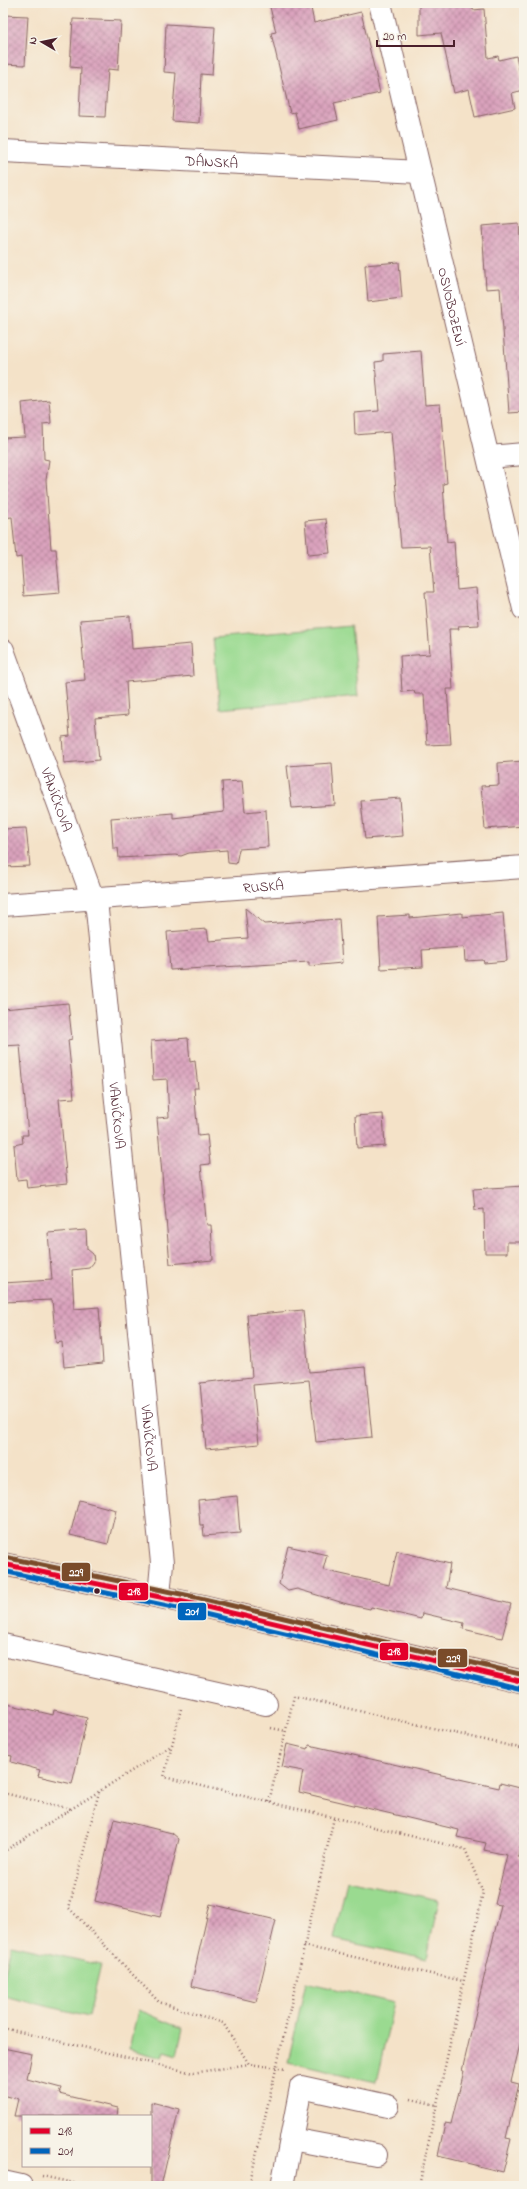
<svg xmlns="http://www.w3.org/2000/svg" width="527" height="2189" font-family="'Indie Flower',sans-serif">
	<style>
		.park { fill: #9ada90; stroke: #727c5e }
		.building { fill: url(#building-cross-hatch) }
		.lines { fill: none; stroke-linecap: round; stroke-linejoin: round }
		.minor-casing { stroke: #866362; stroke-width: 24 }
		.major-casing { stroke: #866362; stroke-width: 24 }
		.path { stroke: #866362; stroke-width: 2.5; stroke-dasharray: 1 3; stroke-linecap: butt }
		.minor { stroke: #fff; stroke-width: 22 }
		.major { stroke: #fbbb8c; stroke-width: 22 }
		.bus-1-casing { stroke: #f7f3e8; stroke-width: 8 }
		.bus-2-casing { stroke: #f7f3e8; stroke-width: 8 }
		.bus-3-casing { stroke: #f7f3e8; stroke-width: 8 }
		.bus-1 { stroke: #e4002b; stroke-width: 5 }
		.bus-2 { stroke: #0065bd; stroke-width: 5 }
		.bus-3 { stroke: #7a4b2a; stroke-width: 5 }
		.bus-dot { fill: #4a1f2b; stroke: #f7f3e8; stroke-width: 1.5 }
		.labels { text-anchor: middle; stroke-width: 3.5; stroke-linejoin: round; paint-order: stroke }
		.street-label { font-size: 14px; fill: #4a1f2b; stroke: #f7f3e8 }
		.line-badge { stroke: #f7f3e8; stroke-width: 1.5 }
		.badge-label { font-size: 11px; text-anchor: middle; font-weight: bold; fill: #fff }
	</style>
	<defs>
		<pattern id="building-cross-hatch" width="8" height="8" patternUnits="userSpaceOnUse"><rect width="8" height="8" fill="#daa3bd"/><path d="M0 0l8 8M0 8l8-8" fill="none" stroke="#b3849a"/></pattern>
	</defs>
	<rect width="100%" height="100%" fill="#f7f3e8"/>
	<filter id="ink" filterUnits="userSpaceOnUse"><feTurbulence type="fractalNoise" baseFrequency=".025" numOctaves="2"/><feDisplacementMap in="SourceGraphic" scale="8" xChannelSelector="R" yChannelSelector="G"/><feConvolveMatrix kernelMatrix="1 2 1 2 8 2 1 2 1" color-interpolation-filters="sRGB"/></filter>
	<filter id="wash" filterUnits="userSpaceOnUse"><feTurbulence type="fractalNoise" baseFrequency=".012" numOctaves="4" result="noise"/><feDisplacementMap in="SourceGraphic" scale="16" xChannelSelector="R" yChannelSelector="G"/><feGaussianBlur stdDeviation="0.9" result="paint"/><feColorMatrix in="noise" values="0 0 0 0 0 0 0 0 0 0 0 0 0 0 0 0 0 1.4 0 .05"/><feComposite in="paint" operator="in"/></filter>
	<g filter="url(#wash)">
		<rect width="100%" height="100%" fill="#f4e2c8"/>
		<path class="park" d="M351,626L358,696L220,709L213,638Z
			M347,1880L439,1900L426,1959L334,1939Z
			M11,1945L101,1965L89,2016L3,1996V1981Z
			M306,1982L394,2003L376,2082L288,2062Z
			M138,2010C154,2015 167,2024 183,2028L177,2055L164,2051L162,2058L129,2049Z"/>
		<g id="blocks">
			<path class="building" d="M269,3H310L314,23L361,12L380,93L334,103L338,120L299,129L295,112L290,113L271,33L276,32Z
				M419,3H472L473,10L484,9L488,58L498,56L499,60L516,56L524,90L512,93L515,108L475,117L469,89L454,93L441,33L419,35Z
				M3,15L28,16L25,65L3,64Z
				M73,19L121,21L118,70L108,69L105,117L79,116L81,68L70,67Z
				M166,24L215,27L212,75L201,74L199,123L172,121L176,73L164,72Z
				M519,223L521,252L524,254V412L509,413L500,288L486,289L482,226Z
				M399,262L402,298L368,302L365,265Z
				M421,351L425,405L440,404L447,483L443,484L447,542L454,541L457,590L476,588L479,625L458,626L459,629H449L453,689H447L451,744L427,745L424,694H415L414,691L402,692L400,656L430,654L425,592H434L430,546L401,547L391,432L355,435L354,413L379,411L375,362L383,361V354Z
				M49,400L51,423L43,424L44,459L49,460L46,480L51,549H56L60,593L24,596L21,557L16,558L12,517L3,518V438L25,437L22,403Z
				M326,519L330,553L308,555L305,521Z
				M130,616L132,649L191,644L193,676L126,682L128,715L95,718L99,760L64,763L62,737L70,736L65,682L85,680L80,620Z
				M523,761L524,826L485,829L481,786L499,785L498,763Z
				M332,763L335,805L292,808L287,766Z
				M242,781L245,812L266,810L268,847L239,849L236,864L228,863L227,850L189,853L181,856L175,855L119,858L118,848H113L111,818L173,813V818L224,812L222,782Z
				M400,798L403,836L365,839L361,801Z
				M26,828L30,866L3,867V829Z
				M245,908L264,924L339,919L342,963L309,966V962L170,970L167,932L207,929L209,941L248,938Z
				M462,913V917L503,913L507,961L484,963L483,960L465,961L464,947L422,950L423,967L381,969L378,917L410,915V918Z
				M68,1003L72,1039L68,1040L74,1098L59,1099L67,1184L27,1188L26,1179L17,1180L14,1145L23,1143L22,1135H28L20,1045L3,1046V1009Z
				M188,1038L190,1062L195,1061L198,1088H194L198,1136L207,1135L210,1164L201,1165L206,1219L207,1225H211L213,1260L170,1264L157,1118L169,1117L167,1079L153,1080L151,1041Z
				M383,1114L385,1146L357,1148L355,1116Z
				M524,1186V1242H507V1253H485L484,1209L475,1210L473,1189Z
				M86,1230L87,1249L93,1254L94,1262L89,1268L72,1270L74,1309L99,1307L103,1363L64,1367L62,1342L56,1343L52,1300L3,1302V1283L52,1280L48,1233Z
				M303,1310L309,1372L365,1367L372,1437L316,1442L309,1380L253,1385L259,1444L206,1449L200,1383L252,1377L247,1315Z
				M237,1496L240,1533L204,1536L203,1525H200L198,1500Z
				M79,1500L116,1510L108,1544L70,1535Z
				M288,1546L327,1555L323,1570L389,1585L397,1551L450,1564L446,1588L511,1604L502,1638L463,1629L464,1623L422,1613L421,1619L371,1607L370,1609L347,1604L297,1589L288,1591L279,1584Z
				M3,1703L53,1715L54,1710L87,1718L72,1784L38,1776L40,1770L11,1762L12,1756L3,1754Z
				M287,1744L308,1749L309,1745L499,1788L500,1783L524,1789V1814L520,1833L523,1834L518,1857L524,1858V2027L511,2082L519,2084L506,2138L511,2139L503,2172L438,2156L445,2123L451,2124L464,2071H462L501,1905L495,1904L507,1855L484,1850L486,1843L457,1837L459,1830L299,1792L303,1771L282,1767Z
				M114,1819L172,1833L179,1839L160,1917L95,1901Z
				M210,1904L276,1920L256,2002L191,1986Z
				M3,2048L32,2054L27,2079L61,2088L59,2094L118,2108L117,2116H14L18,2099L3,2095Z
				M151,2102L179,2109L161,2186H151Z"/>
		</g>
	</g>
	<g filter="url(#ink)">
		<use href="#blocks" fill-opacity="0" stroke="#866362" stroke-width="1"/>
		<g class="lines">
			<g class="minor-casing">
				<g id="minor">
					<path id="s1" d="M380,3L524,609"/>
					<path id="s2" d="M3,151L420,172"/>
					<path d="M489,457L524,454"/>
					<path id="s3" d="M3,650L97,910L162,1563L159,1596"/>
					<path id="s4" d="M3,905L524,867"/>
					<path d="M3,1645L266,1704"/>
					<path d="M291,2139L376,2155"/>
					<path d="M3,2182L21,2186"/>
					<path d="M282,2186L301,2087L388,2106"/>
				</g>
			</g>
			<g class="major-casing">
				<path id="major" d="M3,1564L198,1605L524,1682"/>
			</g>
			<path class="path" d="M181,1709L164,1777L465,1849L483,1892L419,2186
				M271,1728L286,1731
				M99,1792L69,1908L159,2002L223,2023L249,2064L286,2069
				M3,1793L71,1809
				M269,1802L294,1696L524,1749
				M3,1852L171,1746
				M304,1946L463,1981
				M3,2028L193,2073L249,2064
				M411,2099L437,2105
				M42,2176L87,2186
				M249,2186L334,1818"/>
			<use href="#minor" class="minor"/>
			<use href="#major" class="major"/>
			<g class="bus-1-casing">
				<path id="bus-1" d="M3,1564L198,1605L524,1682"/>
			</g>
			<g class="bus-2-casing">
				<path id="bus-2" d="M3,1571L196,1612L522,1689"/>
			</g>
			<g class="bus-3-casing">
				<path id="bus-3" d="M4,1557L200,1598L524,1675"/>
			</g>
			<use href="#bus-1" class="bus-1"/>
			<use href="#bus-2" class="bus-2"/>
			<use href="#bus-3" class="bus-3"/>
		</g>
	</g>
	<circle class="bus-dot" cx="97" cy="1591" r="3.5"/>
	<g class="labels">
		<g class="street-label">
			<text dy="5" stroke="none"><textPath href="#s2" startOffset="209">DÁNSKÁ</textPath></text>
			<text dy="5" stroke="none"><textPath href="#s1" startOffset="312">OSVOBOZENÍ</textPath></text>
			<text dy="5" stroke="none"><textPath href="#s3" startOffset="159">VANÍČKOVA</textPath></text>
			<text dy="5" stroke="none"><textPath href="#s4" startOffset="261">RUSKÁ</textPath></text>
			<text dy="5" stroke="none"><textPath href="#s3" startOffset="483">VANÍČKOVA</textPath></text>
			<text dy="5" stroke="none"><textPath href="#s3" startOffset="807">VANÍČKOVA</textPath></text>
		</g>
	</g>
	<g class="line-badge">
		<rect x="61" y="1562" width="30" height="20" rx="4" fill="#7a4b2a"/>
		<rect x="118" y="1582" width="31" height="19" rx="4" fill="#e4002b"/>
		<rect x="177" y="1602" width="30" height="19" rx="4" fill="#0065bd"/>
		<rect x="379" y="1642" width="30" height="19" rx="4" fill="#e4002b"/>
		<rect x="437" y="1648" width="31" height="20" rx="4" fill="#7a4b2a"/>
	</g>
	<g class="badge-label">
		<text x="76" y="1576">229</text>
		<text x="134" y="1595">218</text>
		<text x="192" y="1615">201</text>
		<text x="394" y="1655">218</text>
		<text x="453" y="1662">229</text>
	</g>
	<rect width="527" height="2189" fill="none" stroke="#f7f3e8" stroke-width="16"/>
	<rect x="22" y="2115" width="130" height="52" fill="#f7f3e8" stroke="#b29e9c"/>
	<rect x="30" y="2128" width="20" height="6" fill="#e4002b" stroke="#b29e9c"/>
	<text x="58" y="2135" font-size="12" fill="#4a1f2b">218</text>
	<rect x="30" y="2148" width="20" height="6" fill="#0065bd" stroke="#b29e9c"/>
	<text x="58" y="2155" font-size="12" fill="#4a1f2b">201</text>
	<g transform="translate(42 42) rotate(279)" stroke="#f7f3e8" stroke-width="3" paint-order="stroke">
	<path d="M0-3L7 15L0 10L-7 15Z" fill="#4a1f2b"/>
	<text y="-6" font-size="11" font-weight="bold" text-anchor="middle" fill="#4a1f2b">N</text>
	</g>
	<path d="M377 40v6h77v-6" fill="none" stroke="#4a1f2b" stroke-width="2"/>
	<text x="383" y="40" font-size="12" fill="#4a1f2b" stroke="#f7f3e8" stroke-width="3" paint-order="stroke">20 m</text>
</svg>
